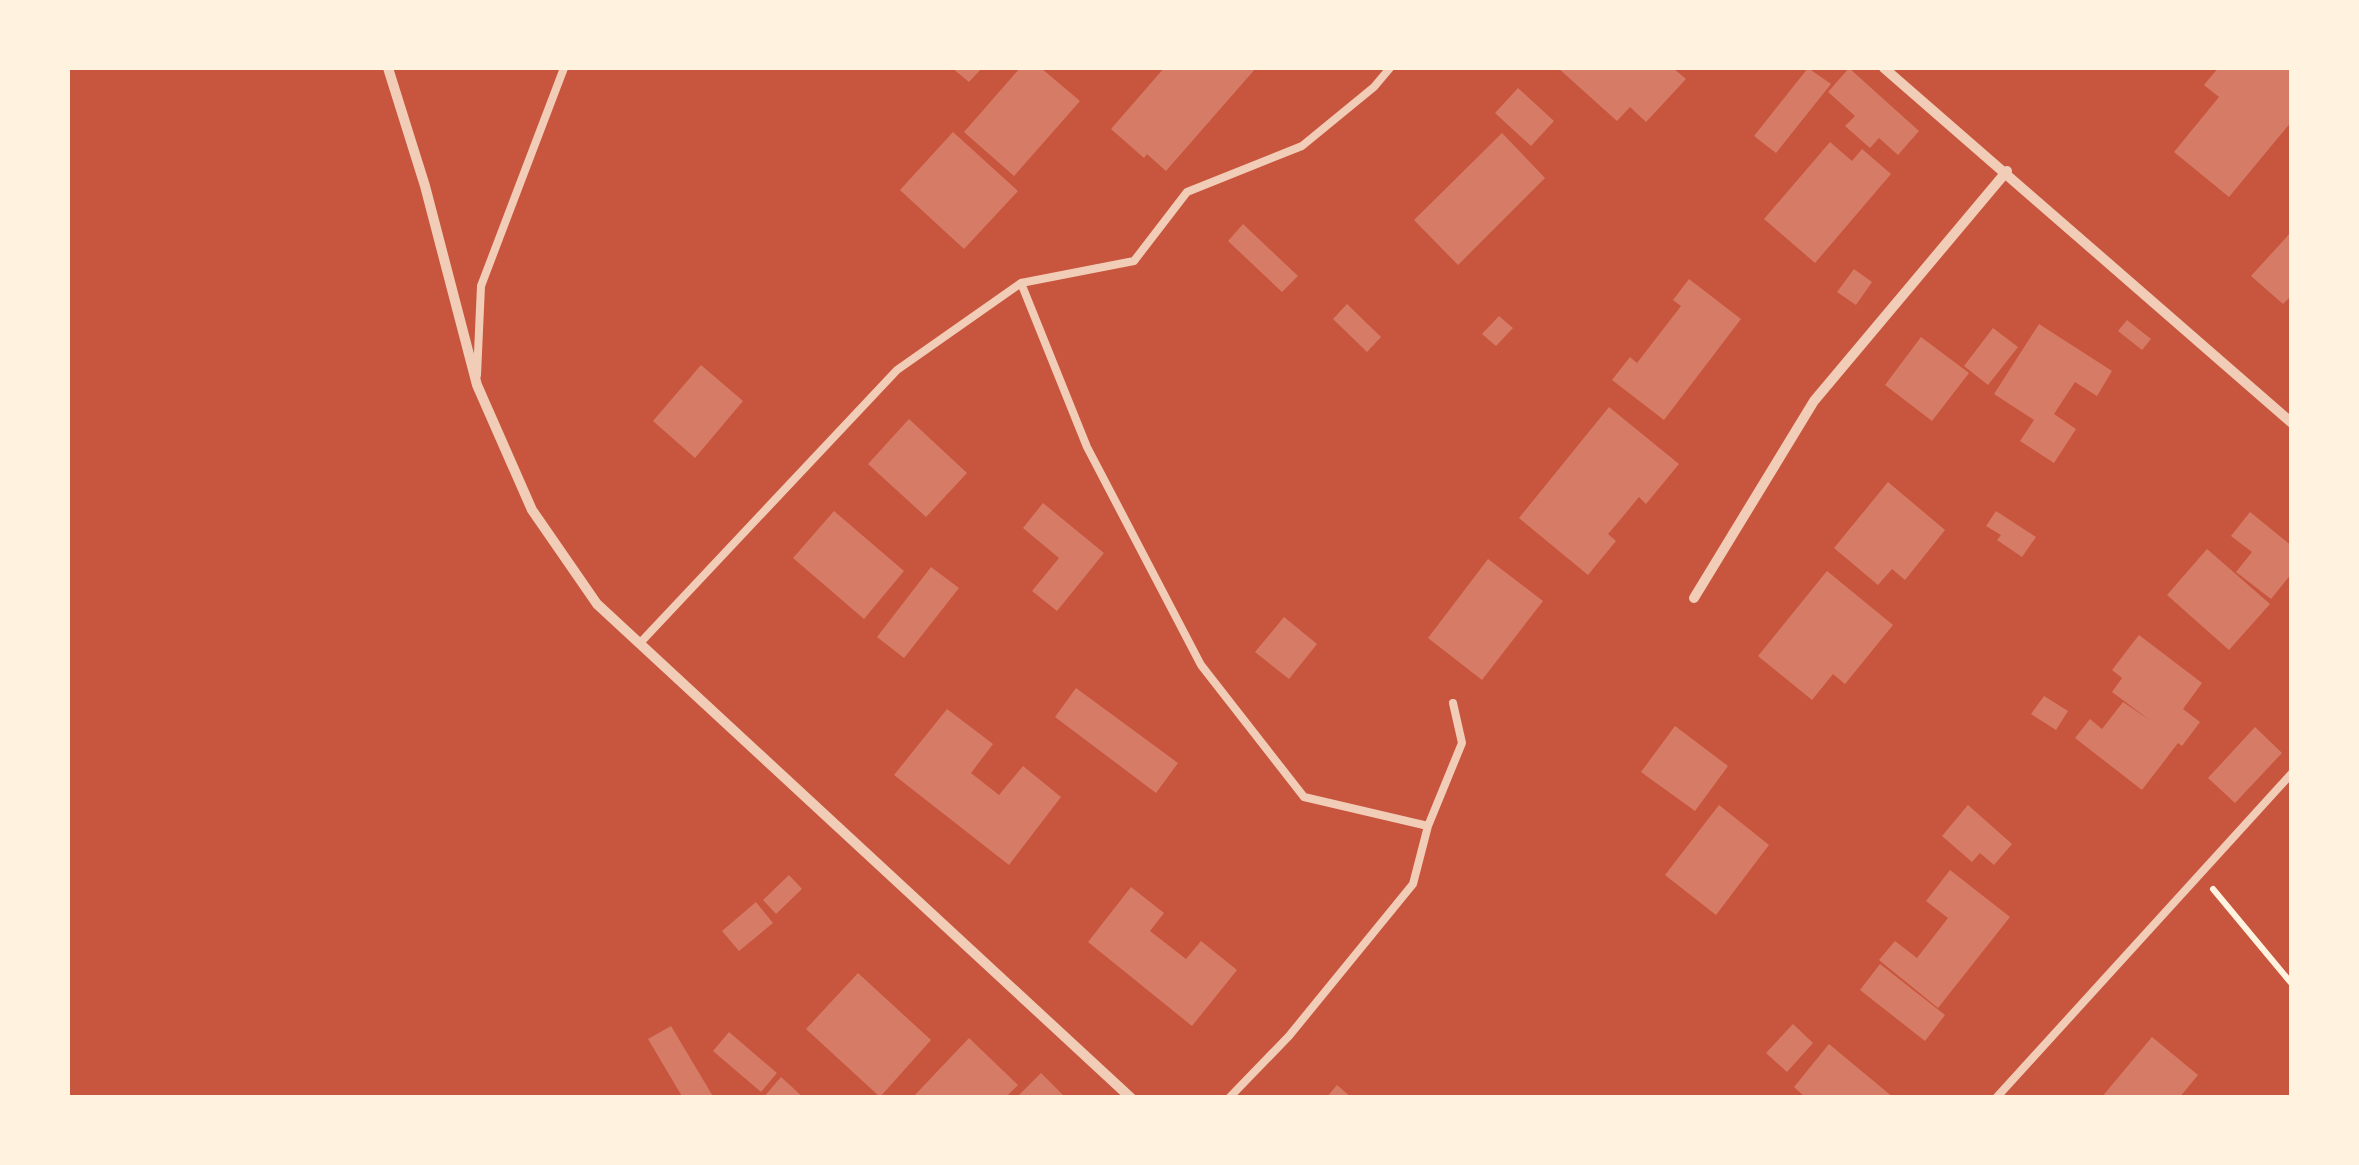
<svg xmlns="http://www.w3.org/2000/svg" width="2359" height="1165" font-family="'Roboto Condensed',sans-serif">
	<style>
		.building { fill: #d67c66 }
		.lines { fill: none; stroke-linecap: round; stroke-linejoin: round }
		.path { stroke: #fff3e0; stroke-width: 6 }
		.service { stroke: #f1ccb7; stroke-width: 8 }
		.minor { stroke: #f1ccb7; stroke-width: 10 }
	</style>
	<rect width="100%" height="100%" fill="#c8553d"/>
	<path class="building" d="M952,68H982L969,82Z
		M1020,68H1041L1080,101L1014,176L964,132Z
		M1164,68H1256L1166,171L1147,154L1144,158L1111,129Z
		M1558,68H1673L1686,79L1646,122L1630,107L1617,121Z
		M1808,68L1831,84L1776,153L1754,136Z
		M1849,68L1919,131L1898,155L1879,138L1870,148L1845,126L1855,116L1828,92Z
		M2218,68H2292V121L2229,197L2174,152L2219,97L2204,85Z
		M1518,88L1554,121L1531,146L1495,113Z
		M953,132L1018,191L964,249L900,190Z
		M1502,133L1545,178L1458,265L1414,220Z
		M1830,142L1852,161L1862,149L1891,174L1815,263L1764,219Z
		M1243,224L1298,276L1282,292L1228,241Z
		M2292,231V295L2283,304L2251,276Z
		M1854,269L1872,282L1856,305L1837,292Z
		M1689,279L1741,319L1664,420L1612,380L1630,357L1637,363L1681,306L1673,300Z
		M1347,304L1381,337L1367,352L1333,319Z
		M1499,316L1513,328L1496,346L1482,334Z
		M2127,320L2151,339L2142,350L2118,331Z
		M2039,324L2112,371L2097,396L2075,382L2054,414L2076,429L2054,463L2020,441L2034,420L1994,394Z
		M1993,328L2018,347L1988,385L1964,366Z
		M1921,337L1969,373L1932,421L1885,385Z
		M701,365L743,401L695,458L653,421Z
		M1609,407L1679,464L1646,504L1639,497L1620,520L1608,534L1616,541L1588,575L1519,518Z
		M909,419L967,473L926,517L868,464Z
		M1888,482L1945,530L1905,580L1892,569L1878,585L1834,548Z
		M1043,503L1104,553L1057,611L1032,591L1059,558L1023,528Z
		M834,511L904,571L864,619L793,558Z
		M1996,511L2036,537L2022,557L1997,540L2001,535L1986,526Z
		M2250,512L2292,546V573L2271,599L2236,572L2252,552L2231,536Z
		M2207,549L2270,604L2229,650L2167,595Z
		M1488,559L1543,601L1482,680L1428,638Z
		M931,567L959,588L904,658L877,637Z
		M1827,571L1893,625L1845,684L1833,674L1812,700L1758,656Z
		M1284,617L1317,644L1289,679L1255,652Z
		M2139,635L2202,683L2183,709L2200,722L2182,746L2178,743L2142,790L2075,738L2090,719L2102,729L2123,702L2151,721L2112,692L2122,678L2112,670Z
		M1076,688L1178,763L1156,793L1055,717Z
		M2044,696L2068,711L2056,730L2031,714Z
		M947,709L993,744L971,773L999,795L1023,766L1061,797L1009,865L894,775Z
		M1675,726L1728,766L1695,811L1641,772Z
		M2255,727L2282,753L2235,803L2208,778Z
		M1719,805L1769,845L1716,915L1665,875Z
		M1968,805L2012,844L1994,865L1980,853L1972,862L1942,836Z
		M1950,870L2010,917L1938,1008L1879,960L1895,941L1917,958L1948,918L1926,901Z
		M789,875L802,889L776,914L763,900Z
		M1131,887L1164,913L1150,931L1186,959L1201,941L1237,970L1192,1026L1088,942Z
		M756,902L773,923L739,951L722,931Z
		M1880,964L1945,1015L1925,1041L1860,990Z
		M858,973L931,1040L880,1097L806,1029Z
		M1793,1024L1813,1043L1787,1072L1766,1053Z
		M671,1026L714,1098H683L648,1039Z
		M729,1032L777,1073L761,1092L713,1051Z
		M2152,1037L2198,1075L2179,1098H2101Z
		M969,1038L1018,1085L1005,1098H912Z
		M1829,1044L1894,1098H1806L1794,1087Z
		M1041,1073L1066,1098H1016Z
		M781,1077L804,1098H763Z
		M1337,1085L1352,1098H1326Z"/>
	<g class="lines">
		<path class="path" d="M2213,889L2292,984"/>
		<path class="service" d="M1021,283L1087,447L1201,665L1304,797L1428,826
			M477,375L481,286L564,68
			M640,643L897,370L1021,283L1134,261L1187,192L1302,146L1374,87L1390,68
			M1229,1098L1289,1036L1413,884L1428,826L1462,743L1453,703
			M1996,1098L2292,773"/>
		<path class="minor" d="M388,68L425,186L477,385L532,510L597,604L1131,1098
			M1884,68L2292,423
			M1694,598L1814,401L2007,171"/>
	</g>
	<rect width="2359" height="1165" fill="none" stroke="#fff3e0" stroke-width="140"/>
</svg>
